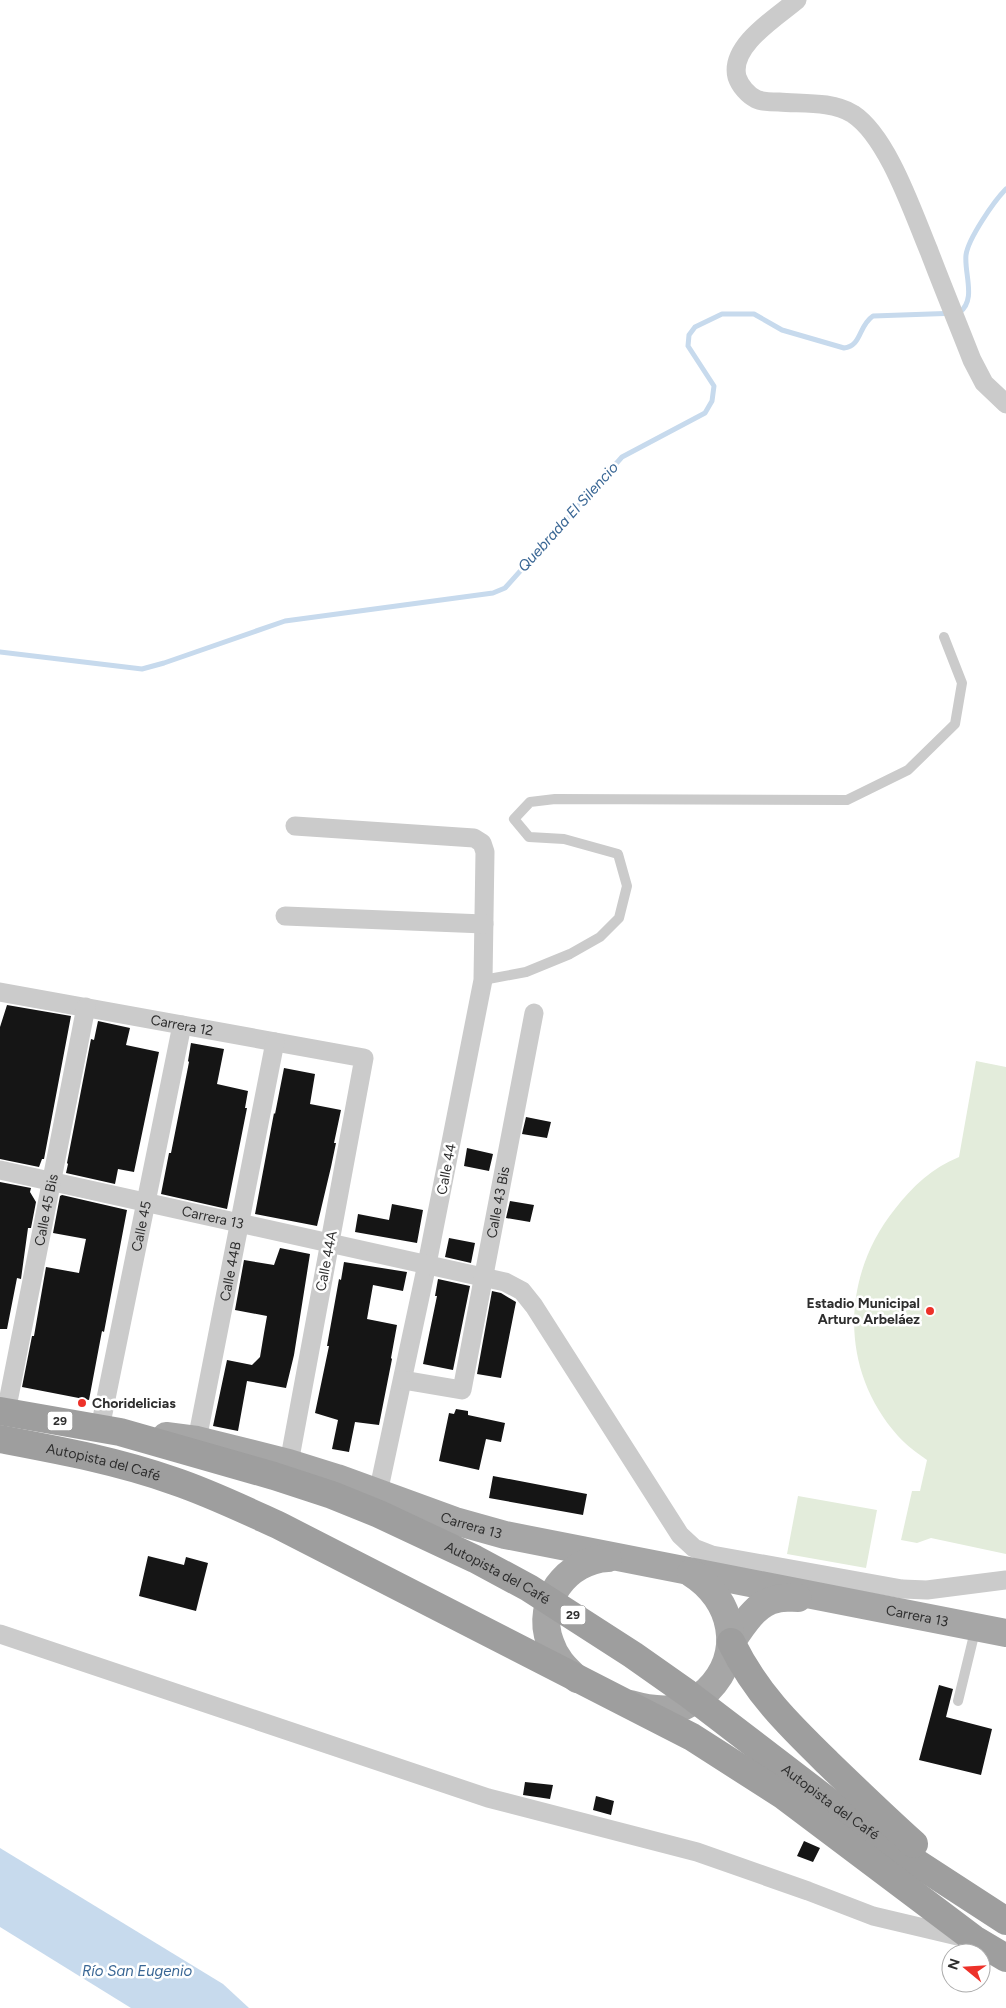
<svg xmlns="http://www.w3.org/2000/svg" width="1006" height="2008" font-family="Figtree,sans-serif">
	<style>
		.green { fill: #e3ecdb }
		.water { fill: #c7daed }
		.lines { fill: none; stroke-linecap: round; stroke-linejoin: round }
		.stream { stroke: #c7daed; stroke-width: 5 }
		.building { fill: #151515 }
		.service { stroke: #cbcbcb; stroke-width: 10 }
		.minor { stroke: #cbcbcb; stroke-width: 19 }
		.primary { stroke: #a6a6a6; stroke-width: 28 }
		.trunk { stroke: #9e9e9e; stroke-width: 28 }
		.poi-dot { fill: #ed3129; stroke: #fff; stroke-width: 2 }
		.labels { text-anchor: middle; stroke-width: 5; stroke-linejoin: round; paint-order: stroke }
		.shield { fill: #fff; stroke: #6d6d6d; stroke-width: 1 }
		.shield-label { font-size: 12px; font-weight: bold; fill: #2e2e2e }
		.street-label { font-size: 14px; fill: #2e2e2e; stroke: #fff }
		.poi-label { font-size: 14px; font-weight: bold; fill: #2e2e2e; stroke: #fff; text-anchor: end }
		.water-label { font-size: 15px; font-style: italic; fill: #396694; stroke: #fff }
	</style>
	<rect width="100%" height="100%" fill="#fff"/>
	<path class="green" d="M976,1061L1006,1067V1554L931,1538L917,1543L901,1540L912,1491H920L927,1460C917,1453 906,1445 898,1436C839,1370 841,1276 895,1209C913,1186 932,1168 959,1157Z
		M798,1496L877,1510L866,1568L787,1554Z"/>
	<path class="water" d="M0,1848L223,1984L249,2008H131L0,1927Z"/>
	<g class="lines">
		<path class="stream" d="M0,652L142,669L164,663L285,621L493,593L505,588L622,457L705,413L712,401L714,386L688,346L689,335L695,327L722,314H754L782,330L844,348C862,346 858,326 873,316L959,313C977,300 964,274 966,255C968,239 994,201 1006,189"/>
	</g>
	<path class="building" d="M7,1005L71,1016L44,1159H42L39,1167L0,1159V1027Z
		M98,1021L130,1028L126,1045L159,1052L134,1172L118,1169L115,1184L66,1173L68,1164L67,1163L91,1039L94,1040Z
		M191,1043L224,1049L217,1084L248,1091L245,1108H247L227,1209L161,1194L169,1153H171L189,1062L188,1061Z
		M284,1068L315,1074L310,1104L341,1110L334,1143H336L331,1167L317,1226L255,1214L274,1113L275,1114Z
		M526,1117L551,1122L547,1138L522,1134Z
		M467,1148L493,1154L489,1171L464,1166Z
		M0,1182L31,1188L30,1192L36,1202L31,1228H28L21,1279L17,1278L7,1329H0Z
		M62,1195L127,1210L104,1332L102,1331L89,1400L22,1387L32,1336H34L46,1267L79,1273L86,1239L53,1233L60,1196Z
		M510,1201L534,1205L530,1222L506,1218Z
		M392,1204L423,1210L417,1243L355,1232L358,1214L389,1220Z
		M449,1238L475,1243L471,1263L445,1257Z
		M280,1248L310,1254L294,1355L286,1388L247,1381L238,1431L213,1426L227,1360L252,1365L260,1357L264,1333L267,1316L235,1310L244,1260L274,1265Z
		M344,1262L407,1272L403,1291L373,1285L367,1319L397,1325L391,1358L392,1359L379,1425L355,1422L349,1452L332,1449L338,1420L315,1413L329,1346H327L339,1279L341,1280Z
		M438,1279L470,1286L453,1370L423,1364L437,1296H435Z
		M492,1291L501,1293L516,1302L501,1378L477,1374Z
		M456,1409L468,1411V1415L505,1423L501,1442L486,1439L479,1470L439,1461L449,1413L454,1414Z
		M493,1476L587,1494L583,1515L489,1498Z
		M148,1556L184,1565L186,1557L208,1563L196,1611L139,1596Z
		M939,1685L953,1689L946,1717L992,1729L981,1775L919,1760Z
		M525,1782L553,1785L550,1799L523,1795Z
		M596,1796L614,1801L611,1815L593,1810Z
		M804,1841L820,1848L813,1862L797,1856Z"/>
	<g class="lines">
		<path class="service" d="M483,980L526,972L570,954L600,937L619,918L627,886L618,854L564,839L529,837L514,819L530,802L555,799L847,800L908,770L955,724L962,683L944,637
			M958,1701L976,1627"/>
		<g class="minor">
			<path d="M797,0C777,17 729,46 737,77C740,86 748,95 756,99C762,102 772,102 779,102C802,104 832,101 853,114C888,137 913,213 929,251C943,288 958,324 972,360L984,383L1006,404"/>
			<path d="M295,826L474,838L482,843L485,852L483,980L427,1264L378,1493"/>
			<path d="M285,916L484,924"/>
			<path id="s1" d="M0,992L364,1058L289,1463"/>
			<path id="s2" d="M0,1170L505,1282L522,1291L534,1306L680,1535L694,1548L712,1555L902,1589L927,1590L1006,1580"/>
			<path id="s3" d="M403,1380L462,1390L534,1013"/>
			<path id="s4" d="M6,1412L86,1007"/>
			<path id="s5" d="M100,1428L182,1025"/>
			<path id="s6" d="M197,1440L275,1042"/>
			<path d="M0,1634L488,1798L697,1852L808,1891L873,1916L966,1938"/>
		</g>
		<g class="primary">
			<path id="s7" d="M166,1436L197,1440L289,1463L337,1478L455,1521L505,1535L1006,1633"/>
			<path d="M731,1642C743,1626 755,1603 777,1599C783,1597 791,1598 798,1598"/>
			<path d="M577,1679C565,1668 555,1658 550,1642C535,1602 567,1560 608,1558"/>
			<path d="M630,1704C644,1708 664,1711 679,1708C690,1705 700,1697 708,1690C745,1653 733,1599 691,1573"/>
		</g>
		<g class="trunk">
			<path id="s8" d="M0,1411L120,1432L274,1476L332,1495L379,1514L475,1559L529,1588L633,1655L687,1693L832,1804L906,1856L1006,1921"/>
			<path id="s9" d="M0,1439C58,1450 118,1461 174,1481C210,1493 245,1510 280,1526L692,1737L784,1796L974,1939L1006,1958"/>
			<path d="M731,1642C756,1693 788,1724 828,1763C857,1791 885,1818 914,1844"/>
		</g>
	</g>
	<g class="poi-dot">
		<circle cx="930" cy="1311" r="5"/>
		<circle cx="82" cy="1403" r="5"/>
	</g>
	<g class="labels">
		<g class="shield">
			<rect x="47.5" y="1411.5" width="25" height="19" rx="4"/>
			<rect x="560.5" y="1605.5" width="25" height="19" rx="4"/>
		</g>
		<g class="shield-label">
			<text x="60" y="1425">29</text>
			<text x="573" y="1619">29</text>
		</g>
		<g class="street-label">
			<text dy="5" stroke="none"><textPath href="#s1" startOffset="185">Carrera 12</textPath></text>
			<text transform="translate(446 1169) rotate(-79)" y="5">Calle 44</text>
			<text dy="5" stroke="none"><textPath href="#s3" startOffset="251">Calle 43 Bis</textPath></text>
			<text dy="5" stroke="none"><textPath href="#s4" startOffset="206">Calle 45 Bis</textPath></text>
			<text dy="5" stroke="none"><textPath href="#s2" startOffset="218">Carrera 13</textPath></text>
			<text dy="5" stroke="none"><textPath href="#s5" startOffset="206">Calle 45</textPath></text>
			<text transform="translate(326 1261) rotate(-79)" y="5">Calle 44A</text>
			<text dy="5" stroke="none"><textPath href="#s6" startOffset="172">Calle 44B</textPath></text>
			<text dy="5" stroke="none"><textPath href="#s9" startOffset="106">Autopista del Café</textPath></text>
			<text dy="5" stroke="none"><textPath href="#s7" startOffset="319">Carrera 13</textPath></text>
			<text dy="5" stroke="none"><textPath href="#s8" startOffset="526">Autopista del Café</textPath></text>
			<text dy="5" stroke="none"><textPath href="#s7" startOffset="774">Carrera 13</textPath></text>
			<text dy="5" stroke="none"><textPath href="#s8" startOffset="931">Autopista del Café</textPath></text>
		</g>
		<g class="poi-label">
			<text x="920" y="1308">Estadio Municipal<tspan x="920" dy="16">Arturo Arbeláez</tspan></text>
			<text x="92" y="1408" text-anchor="start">Choridelicias</text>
		</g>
		<g class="water-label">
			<text transform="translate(568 517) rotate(-48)" y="5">Quebrada El Silencio</text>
			<text x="137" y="1976">Río San Eugenio</text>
		</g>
	</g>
	<g transform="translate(966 1968) rotate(288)"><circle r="24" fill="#ffffff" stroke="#ababab"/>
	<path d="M0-4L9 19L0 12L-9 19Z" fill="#ed3129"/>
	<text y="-8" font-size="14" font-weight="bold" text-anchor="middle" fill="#2e2e2e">N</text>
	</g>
</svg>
